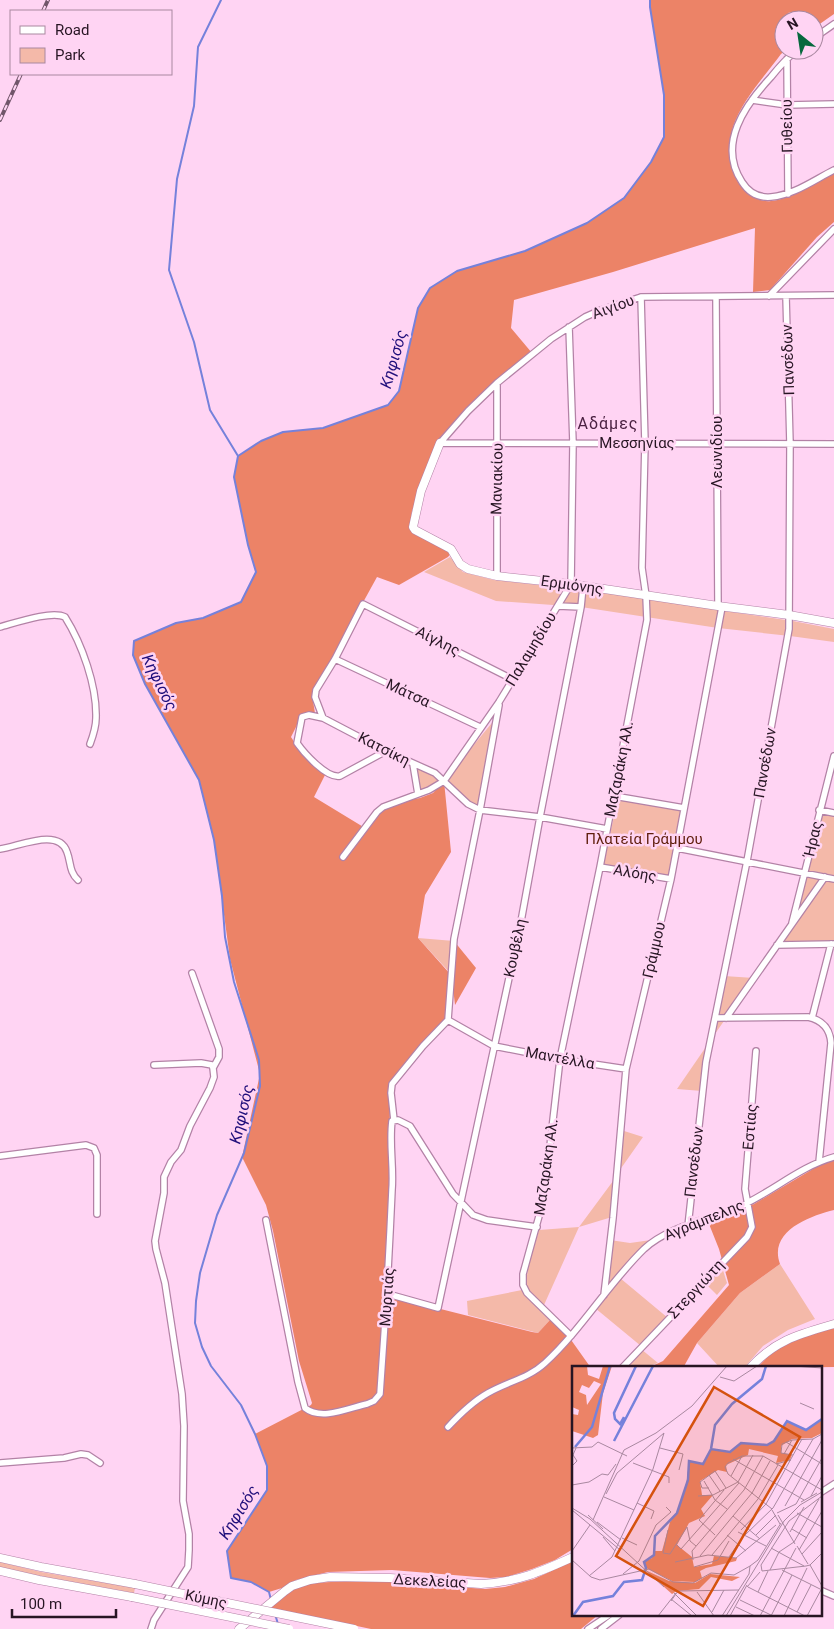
<svg xmlns="http://www.w3.org/2000/svg" width="834" height="1629" font-family="Roboto,sans-serif">
	<style>
		.green { fill: #f4b9a9 }
		.forest { fill: #ec8367 }
		.lines { fill: none; stroke-linecap: round; stroke-linejoin: round }
		.stream { stroke: #7581db; stroke-width: 2 }
		.street-casing { stroke: #b382a6; stroke-width: 8 }
		.secondary-casing { stroke: #b382a6; stroke-width: 9 }
		.street { stroke: #fff; stroke-width: 5.5 }
		.secondary { stroke: #fff; stroke-width: 8 }
		.rail-casing { stroke: #71566a; stroke-width: 4 }
		.rail { stroke: #ffd4f3; stroke-width: 2; stroke-dasharray: 5.5; stroke-linecap: butt }
		.secondary-bridge-casing { stroke: #b382a6; stroke-width: 9; stroke-linecap: butt }
		.secondary-bridge { stroke: #fff; stroke-width: 8 }
		.labels { text-anchor: middle; stroke-width: 5; stroke-linejoin: round; paint-order: stroke }
		.street-label { font-size: 15px; fill: #271523; stroke: #ffd4f3 }
		.park-label { font-size: 15px; fill: #5f1e0c; stroke: #ffd4f3 }
		.water-label { font-size: 16px; font-style: italic; fill: #200f7b; stroke: #ffd4f3 }
		.neighbourhood-label { font-size: 16px; letter-spacing: 1px; fill: #4b2242; stroke: #ffd4f3 }
		.inset-river { fill: none; stroke: #7581db; stroke-width: 2.5 }
		.inset-road { fill: none; stroke: #a988a0; stroke-width: 1 }
		.view { fill: #d5520e; fill-opacity: 0.15; stroke: #d5520e; stroke-width: 2.5 }
		.inset-edge { fill: none; stroke: #271523; stroke-width: 2.5 }
	</style>
	<rect width="100%" height="100%" fill="#ffd4f3"/>
	<path class="green" d="M450,557L463,572L494,580L590,591L793,621L834,629V642L790,636L718,628L581,607L496,601L424,572Z
		M496,718L480,810L444,782L418,791L414,765L444,781Z
		M618,799L684,808L671,879L603,865Z
		M819,810L834,813V944H784Z
		M418,938L454,941L452,975Z
		M724,976L754,978L710,1041L702,1091L677,1089L710,1041Z
		M621,1130L643,1137L617,1174Z
		M616,1177L612,1217L579,1227L544,1305C538,1300 530,1295 527,1288C523,1279 536,1241 539,1230L579,1227Z
		M658,1239L620,1278L668,1318L641,1346L595,1308L604,1296L610,1240L630,1243Z
		M780,1264L815,1319L788,1330L763,1346L744,1368H720L697,1343L740,1293Z
		M722,1267L727,1283L717,1295L706,1284Z
		M522,1290L528,1299L552,1318L538,1333L468,1315L467,1301Z
		M641,1349L658,1363L644,1368H626Z
		M0,1562L41,1572L135,1588L134,1593L40,1576L0,1567Z"/>
	<path class="forest" d="M650,0H834V14L814,28V20H784V50H786L781,54C765,76 742,100 733,127C729,143 730,166 737,180C742,191 759,203 771,201C791,199 817,183 834,173V222L817,237L770,290L753,292L755,228L613,272L514,300L511,328L532,353L437,444L412,511L410,527L452,552L448,557L399,585L377,577L312,695L315,713L301,717L291,737L302,754L325,775L314,797L365,828L377,812L391,803L420,798L433,793L444,781L451,852L425,895L418,938L451,975L454,941L476,968L455,1005L452,979L446,1017L390,1083L389,1296L532,1332L538,1333L550,1320L569,1337L591,1368H573V1549L555,1560L532,1569L506,1577L490,1578L392,1570L328,1572L296,1580L282,1588L269,1592L251,1582L231,1578L227,1551L267,1490V1466L255,1434L311,1405L312,1403L299,1361L273,1231L266,1205L242,1157L260,1074L230,959L214,840L199,780L145,684L133,655L134,641L176,623L203,618L241,602L256,572L248,545L234,477L238,456L261,441L283,432L323,428L388,405L399,391L418,308L430,288L457,271L525,251L587,223L624,198L651,162L664,137V95L650,7Z
		M834,1160V1210C810,1216 768,1231 780,1264L740,1293L697,1343L683,1368H648L663,1361L729,1285L719,1249L709,1224L754,1204L823,1163Z
		M834,1328V1367L757,1368L772,1352L799,1338Z
		M573,1561V1615H598L581,1629H371L267,1607L293,1589L311,1583L351,1581L392,1582L485,1589L505,1587L534,1579Z"/>
	<g class="lines">
		<path class="stream" d="M221,0L198,47L194,106L177,179L169,270L194,342L210,410L238,456
			M271,1600L269,1592L251,1582L231,1578L227,1551L267,1490V1466L255,1434L241,1405L211,1366L202,1347L195,1323L196,1301L200,1273L217,1215L244,1153L260,1086L259,1060L234,982L225,937L222,896L214,840L199,780L145,684L133,655L134,641L176,623L203,618L241,602L256,572L248,545L234,477L238,456L261,441L283,432L323,428L388,405L399,391L418,308L430,288L457,271L525,251L587,223L624,198L651,162L664,137V95L650,7V0
			M275,1614L278,1624"/>
		<g class="street-casing">
			<path id="street" d="M814,38L834,24
				M797,50C787,58 779,67 771,77C745,105 717,144 742,182C749,193 759,198 771,197C794,195 814,180 834,170
				M787,59L788,194
				M752,100L787,105L834,104
				M769,296L834,229
				M716,297L718,606
				M497,383V576
				M440,443L468,411L497,383L551,339L585,317L601,310L641,297L834,295
				M440,443L834,444
				M558,606L581,607
				M0,627C15,623 52,610 65,617C82,644 97,686 96,718C96,727 93,736 90,744
				M335,659L480,727
				M499,705L480,810L454,939L448,1020L494,1046L560,1059L626,1069
				M323,718L386,751L435,773L468,804L480,810L540,817L607,829
				M386,751L340,776C327,779 304,753 297,743L302,717L309,715L323,718L315,697L316,690L335,659L363,604L512,679
				M413,764L418,794
				M614,796L684,808
				M819,810L834,813
				M677,848L834,879
				M0,849C18,847 59,827 67,852C71,862 69,872 78,880
				M343,857L377,812L383,807L429,790L444,781L499,702L571,584L573,443L569,327
				M600,867L671,879
				M792,923L834,756
				M777,945L834,944
				M192,973L219,1049V1057L213,1068
				M715,1018L808,1017C822,1020 830,1028 831,1043L819,1162
				M726,1018L825,877
				M812,1018L831,944
				M394,1120L391,1093L392,1084L423,1046L448,1020
				M0,1156L86,1145L94,1148L97,1155V1214
				M266,1220L298,1382L305,1408C321,1421 349,1408 367,1404L374,1401L380,1394C385,1326 389,1258 392,1190C394,1167 389,1144 392,1121L398,1120L410,1126L453,1194L473,1215L487,1220L537,1227
				M688,1226L706,1062L747,861L789,629L790,444L786,296
				M388,1294L438,1308L520,927L540,817L581,607L583,587
				M604,1295L613,1218L626,1069L671,879L722,607
				M571,1336L527,1293L523,1285V1274L544,1198L560,1059L600,867L647,620L646,596L642,568L645,443L641,297
				M622,1368L747,1237L752,1227L745,1189L756,1051
				M448,1427C460,1414 472,1402 488,1393C507,1382 529,1378 545,1363C582,1329 608,1284 644,1249C671,1224 715,1219 747,1203C777,1188 802,1166 834,1157
				M0,1463L64,1458L81,1454L88,1455L100,1463
				M820,1493L834,1484
				M820,1590L834,1596
				M151,1629L154,1620L188,1567L189,1550V1534L183,1501L184,1426L182,1394L165,1283L156,1249L155,1241L164,1193V1177L171,1162L181,1150L190,1126L210,1088L214,1077L213,1068L212,1065L201,1063L154,1065
				M588,1629L609,1615
				M601,1629L619,1615"/>
		</g>
		<g class="secondary-casing">
			<path id="secondary" d="M440,443L421,491L413,527L415,530L451,549L460,564L468,569L497,576L571,584L718,606L789,615L834,623
				M750,1368C775,1340 800,1334 834,1324
				M0,1558L41,1567L135,1584
				M0,1571L39,1580L132,1597
				M239,1629L285,1591L292,1586L310,1580L330,1577L390,1578L481,1584C518,1582 540,1572 573,1557"/>
		</g>
		<use href="#street" class="street"/>
		<use href="#secondary" class="secondary"/>
		<g class="rail-casing">
			<path id="rail" d="M43,11L48,0
				M0,120L21,74"/>
		</g>
		<use href="#rail" class="rail"/>
		<g class="secondary-bridge-casing">
			<path id="secondary-bridge" d="M135,1584L354,1629
				M132,1597L289,1629"/>
		</g>
		<use href="#secondary-bridge" class="secondary-bridge"/>
	</g>
	<g class="labels">
		<g class="street-label">
			<text transform="translate(787 126) rotate(-91)" y="5">Γυθείου</text>
			<text transform="translate(613 307) rotate(-20)" y="5">Αιγίου</text>
			<text transform="translate(788 360) rotate(-92)" y="5">Πανσέδων</text>
			<text x="637" y="448">Μεσσηνίας</text>
			<text transform="translate(717 452) rotate(-90)" y="5">Λεωνιδίου</text>
			<text transform="translate(497 479) rotate(-89)" y="5">Μανιακίου</text>
			<text transform="translate(572 585) rotate(8)" y="5">Ερμιόνης</text>
			<text transform="translate(438 641) rotate(27)" y="5">Αίγλης</text>
			<text transform="translate(531 649) rotate(-59)" y="5">Παλαμηδίου</text>
			<text transform="translate(408 693) rotate(25)" y="5">Μάτσα</text>
			<text transform="translate(384 749) rotate(27)" y="5">Κατσίκη</text>
			<text transform="translate(765 763) rotate(-80)" y="5">Πανσέδων</text>
			<text transform="translate(619 769) rotate(-79)" y="5">Μαζαράκη Αλ.</text>
			<text transform="translate(813 839) rotate(-77)" y="5">Ήρας</text>
			<text transform="translate(635 873) rotate(10)" y="5">Αλόης</text>
			<text transform="translate(515 948) rotate(-78)" y="5">Κουβέλη</text>
			<text transform="translate(654 950) rotate(-77)" y="5">Γράμμου</text>
			<text transform="translate(560 1058) rotate(10)" y="5">Μαντέλλα</text>
			<text transform="translate(750 1127) rotate(-85)" y="5">Εστίας</text>
			<text transform="translate(694 1162) rotate(-83)" y="5">Πανσέδων</text>
			<text transform="translate(546 1167) rotate(-82)" y="5">Μαζαράκη Αλ.</text>
			<text transform="translate(704 1220) rotate(-22)" y="5">Αγράμπελης</text>
			<text transform="translate(696 1289) rotate(-47)" y="5">Στεργιώτη</text>
			<text transform="translate(387 1297) rotate(-86)" y="5">Μυρτιάς</text>
			<text transform="translate(430 1581) rotate(3)" y="5">Δεκελείας</text>
			<text transform="translate(206 1599) rotate(12)" y="5">Κύμης</text>
		</g>
		<g class="park-label">
			<text x="644" y="844">Πλατεία Γράμμου</text>
		</g>
		<g class="water-label">
			<text transform="translate(393 359) rotate(-74)" y="6">Κηφισός</text>
			<text transform="translate(160 682) rotate(64)" y="6">Κηφισός</text>
			<text transform="translate(241 1114) rotate(-77)" y="6">Κηφισός</text>
			<text transform="translate(238 1512) rotate(-58)" y="6">Κηφισός</text>
		</g>
		<g class="neighbourhood-label">
			<text x="608" y="429">Αδάμες</text>
		</g>
	</g>
	<g transform="translate(572 1366)">
		<rect width="250" height="250" fill="#ffd4f3"/>
		<path d="M0,0H15L16,9L27,13L31,0H40L31,27L26,69L21,72L0,65V48L6,49L7,44L0,41ZM22,15L29,18L15,39L14,29L7,26L10,19L17,22ZM250,53V67L240,72L220,73L209,80V87L220,89L218,94L204,97L206,90L177,83L176,89L154,99L155,106L146,104L128,115L130,129H141L129,143L133,150L117,157L105,179L120,191L122,201L140,198L142,190L165,192L164,195L134,202L128,205L130,212L123,216L100,215L74,202L72,196L80,192L82,185H90L98,156L104,148L114,121L117,95L131,98L139,83L158,86L169,77L195,79L202,75L215,55L234,64ZM73,204L97,215L123,217L138,208L168,211L160,215L139,211L127,223L105,225L100,228Z" fill="#ec8367" fill-rule="evenodd"/>
		<path class="inset-river" d="M52,51L48,58L43,53L42,47L64,0M42,75L81,0M3,81L20,61L38,0M139,83L143,59L160,38L190,13L194,0M1,250L11,236L41,230L52,216L70,214L74,202L72,196L82,189L83,170L105,147L116,114L117,95L131,98L139,83L158,86L169,77L195,79L202,75L215,55L234,64L250,53"/>
		<path class="inset-road" d="M222,0L250,2M148,11L162,15L185,0M228,37L242,43M214,76L250,98M0,82L20,81L26,76L55,90M88,82L111,88L107,104M212,88L220,74M221,89L209,87L210,78L220,74L241,73M161,93L232,134M61,97L97,111V117M204,98L219,94M0,100L5,95L1,89L4,82M137,109L148,125M159,110L170,90M132,115L143,134L155,143M0,119L17,116L30,108L36,109L44,98M137,122H130L128,116L143,105L154,122M180,127L198,95M34,128L45,107L92,67M141,129L166,116L181,89M126,130L141,129M239,130L250,110M32,131L62,144M229,136L245,127M65,137L82,145L79,153M194,138L230,73M213,140L250,74M0,142L18,153L92,221M200,143L156,108L153,101L156,97L170,90H191L250,124M0,144L47,183M200,144L208,158M205,147L224,138L250,92M225,147L250,161M16,149L31,163M206,149L223,178M161,150L188,173M21,154L52,84L84,67L120,40L155,0M25,156L49,174M220,163L235,172M96,164L91,187L98,188L115,161L118,175L124,180M169,164L194,138M166,166L194,180M218,166L232,141M143,169L127,154L152,124M155,169L174,185M173,169L201,142L241,73L250,68M184,169L204,149M31,171L43,185M50,172L65,179M104,178L109,183L167,117M225,180L236,198M199,182L232,200M227,184L250,145M0,185L18,159M230,188L250,166M140,189L186,133L206,99M128,190L180,127M157,191L166,178M0,194L19,211L28,214L77,203L101,216L121,217L139,207L162,209L178,200M121,194L120,185L172,124L191,90M103,196L136,189L164,192L204,159M238,199L250,187M234,200L190,205L189,199L217,155L250,130M234,200L238,199L250,220M122,201L146,194L157,175M198,204L207,186L222,176L247,133M210,204L248,223M51,208L67,195L84,159L99,146L94,141M17,210L40,191L81,103L92,67M175,221L188,206M176,221L233,250M125,226L142,250M186,226L196,205M102,227L125,250M99,233L120,250M168,234L201,250M99,235L106,225L167,224M164,241L183,250M140,246L152,224M225,246L239,219M86,250L104,227M150,250L177,208L178,200L186,194L209,157M154,250L212,155L228,139L250,126M158,250L175,219M188,250L224,182M199,250L220,209M212,250L235,202M235,250L250,222"/>
		<path class="view" d="M142,21L228,71L131,240L44,190Z"/>
		<rect width="250" height="250" class="inset-edge"/>
	</g>
	<rect x="10" y="10" width="162" height="65" fill="#ffd4f3" stroke="#a988a0"/>
	<rect x="20" y="26" width="25" height="8" fill="#ffffff" stroke="#a988a0"/>
	<text x="55" y="35" font-size="15" fill="#271523">Road</text>
	<rect x="20" y="48" width="25" height="15" fill="#f4b9a9" stroke="#a988a0"/>
	<text x="55" y="60" font-size="15" fill="#271523">Park</text>
	<g transform="translate(799 35) rotate(330)"><circle r="24" fill="#ffd4f3" stroke="#a988a0"/>
	<path d="M0-4L9 19L0 12L-9 19Z" fill="#06683d"/>
	<text y="-8" font-size="14" font-weight="bold" text-anchor="middle" fill="#271523">N</text>
	</g>
	<path d="M12 1609v8h104v-8" fill="none" stroke="#271523" stroke-width="2.5"/>
	<text x="20" y="1609" font-size="15" fill="#271523" stroke="#ffd4f3" stroke-width="4" paint-order="stroke">100 m</text>
</svg>
